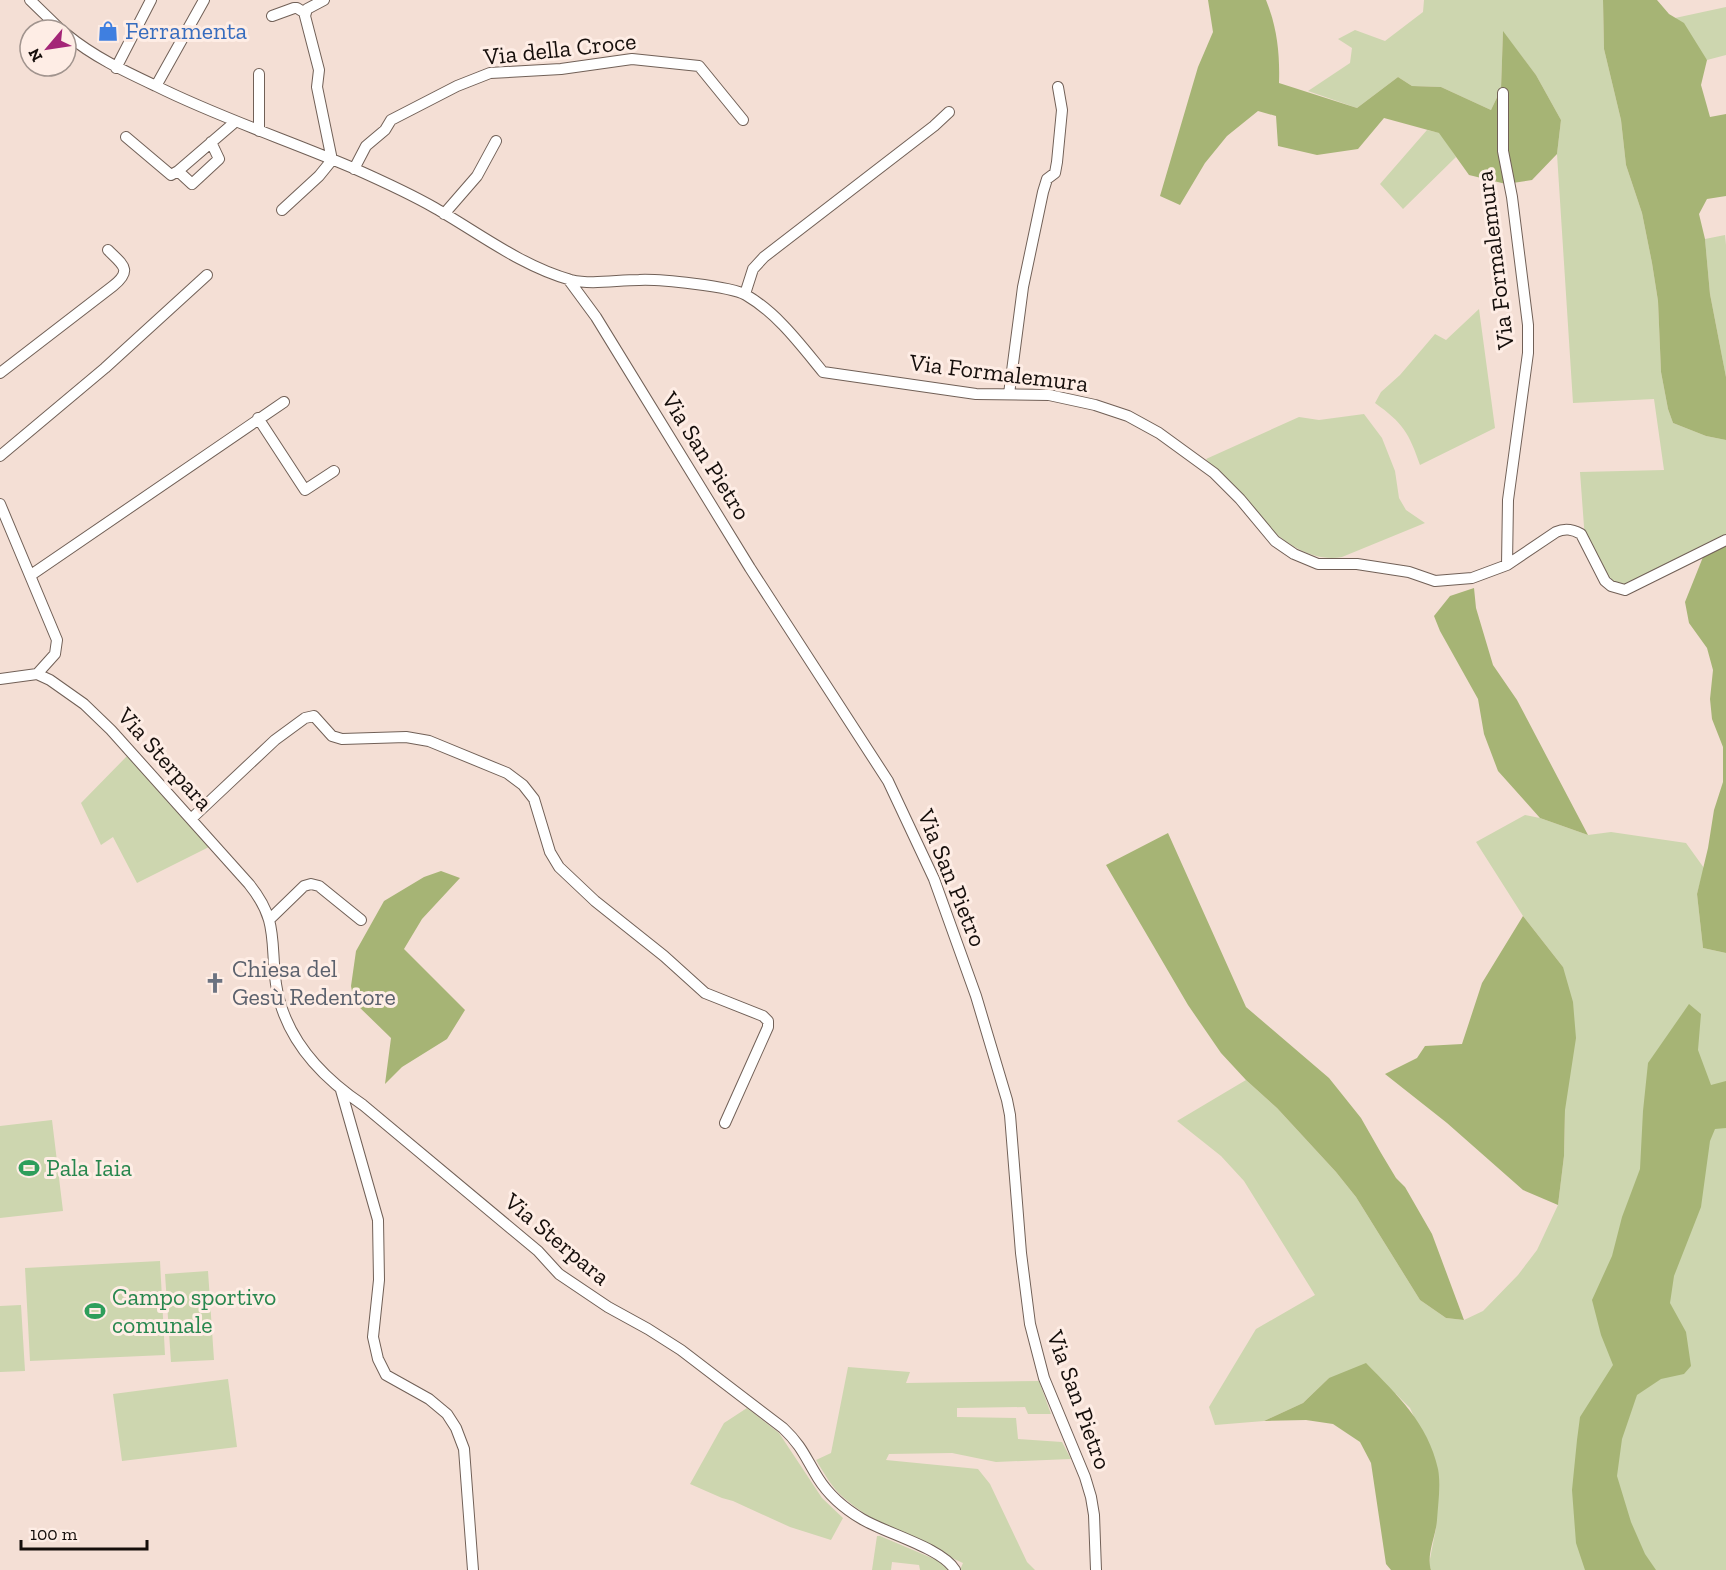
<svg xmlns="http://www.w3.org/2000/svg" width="1726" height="1570" font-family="'Zilla Slab',serif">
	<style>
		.green { fill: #cdd6af }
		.forest { fill: #a6b475 }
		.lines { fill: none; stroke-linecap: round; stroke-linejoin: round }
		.minor-casing { stroke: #716057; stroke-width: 12 }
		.minor { stroke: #fff; stroke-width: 10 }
		.labels { text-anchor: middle; stroke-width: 6; stroke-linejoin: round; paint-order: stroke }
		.shop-label { font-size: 24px; fill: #366cbe; stroke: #feede5; text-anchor: start }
		.street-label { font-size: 24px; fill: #150e0b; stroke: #feede5 }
		.worship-label { font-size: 24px; fill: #5b616d; stroke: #feede5; text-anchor: start }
		.leisure-label { font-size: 24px; fill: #27864d; stroke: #feede5; text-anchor: start }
	</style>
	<rect width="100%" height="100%" fill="#f4dfd5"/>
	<path class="green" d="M1424,0H1603L1604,49L1621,120L1626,165L1642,213L1652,263L1658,301L1661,372L1668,409L1673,423L1706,436L1726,440V540L1636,586H1611L1585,540L1580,472L1664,470L1654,399L1573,403L1557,154L1561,120L1536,75L1503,32L1501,89L1491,110L1441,87L1412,86L1398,77L1357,108L1308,91L1350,63L1352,48L1338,39L1355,30L1385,41L1423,12Z
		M1726,7V55L1707,60L1675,18Z
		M1427,130L1440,133L1456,157L1403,209L1380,184Z
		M1725,235L1726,245V377L1710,294L1705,239Z
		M1479,309L1495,428L1420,465C1409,433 1403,423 1375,403L1381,392L1400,375L1435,334L1446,340Z
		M1364,414L1382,438L1395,471L1399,498L1406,510L1425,523L1342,557C1288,567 1238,495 1206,459L1299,417L1319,420Z
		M128,755L211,846L137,883L113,837L101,845L81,803Z
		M1525,815L1540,818L1588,835L1611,832L1686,843L1704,868L1697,894L1703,948L1726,953V1570H1431L1429,1564L1436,1528L1438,1470L1410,1408L1396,1394L1329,1378L1303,1403L1264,1421L1215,1425L1209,1407L1256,1329L1315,1295L1244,1181L1221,1156L1177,1121L1246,1080L1277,1108L1336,1172L1356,1197L1420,1300L1446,1318L1464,1320L1483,1311L1518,1275L1537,1250L1558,1205L1564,1156L1565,1110L1563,967L1523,916L1476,842Z
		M52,1120L63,1211L0,1218V1126Z
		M160,1261L165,1355L30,1361L25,1268Z
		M208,1271L214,1360L171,1362L165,1274Z
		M21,1305L25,1371L0,1372V1306Z
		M848,1367L910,1372L906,1383L1039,1381L1051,1414H1028L1025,1407L957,1408V1417L1016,1418L1018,1439L1062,1442L1071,1459L996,1462L952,1453L889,1454L886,1460L978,1469L990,1484L1027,1562L1035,1570H960L963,1563C923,1545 878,1527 844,1498C832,1488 824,1473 816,1460L831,1453Z
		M228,1379L237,1447L122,1461L113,1394Z
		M747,1408L779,1433L822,1498L843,1518L831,1540L790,1527L733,1501L722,1498L690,1484L724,1423Z
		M877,1536H880L939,1561L949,1570H920L919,1565L892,1562L891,1570H872Z"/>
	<path class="forest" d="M1208,0H1266C1277,27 1280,54 1279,83L1357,108L1398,77L1412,86L1441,87L1491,110L1501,89L1503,31L1536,75L1561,120L1557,154L1532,180L1506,184L1469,175L1439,133L1384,118L1358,149L1317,155L1278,146L1276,116L1258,111L1227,136L1205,163L1180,205L1160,196L1198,67L1213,32Z
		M1603,0H1657L1669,14L1684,23L1707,60L1701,85L1710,117L1726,114V196L1707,199L1699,214L1705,239L1710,294L1726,377V440L1706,436L1673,423L1668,409L1661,372L1658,301L1652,263L1642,213L1626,165L1621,120L1604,49Z
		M1726,540V953L1703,948L1697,894L1708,848L1714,810L1723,782V747L1712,719L1710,699L1713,670L1707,648L1689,623L1685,602L1705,552Z
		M1474,588L1476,608L1493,665L1517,700L1588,835L1540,818L1498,771L1484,734L1478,699L1440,631L1434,616L1450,596Z
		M1168,833L1246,1007L1329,1078L1361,1118L1381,1153L1396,1178L1405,1187L1432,1234L1464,1320L1446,1318L1420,1300L1356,1197L1336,1172L1277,1108L1246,1080L1221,1053L1188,1005L1106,865Z
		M441,871L460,878L422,919L404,949L465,1010L447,1039L402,1067L385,1084L391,1038L354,1002L351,986L356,951L384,901L424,877Z
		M1523,916L1563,967L1573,1002L1576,1038L1565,1110L1564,1156L1558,1205L1523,1190L1447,1123L1385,1074L1417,1058L1425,1046L1462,1044L1482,983Z
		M1689,1004L1701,1014L1698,1050L1711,1085L1726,1081V1128L1715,1129L1710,1141L1701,1207L1674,1276L1670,1303L1686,1332L1691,1366L1684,1374L1661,1379L1637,1395L1622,1439L1617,1476L1631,1522L1645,1554L1656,1570H1585L1576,1543L1572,1490L1577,1440L1580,1417L1613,1365L1601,1335L1592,1300L1612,1256L1622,1217L1640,1169L1643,1111L1648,1063Z
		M1366,1363C1397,1395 1428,1423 1438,1469C1441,1485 1438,1504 1437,1520C1436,1536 1426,1555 1431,1570H1391L1386,1564L1371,1463L1360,1442L1333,1424L1306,1420L1264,1421L1303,1403L1329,1378Z"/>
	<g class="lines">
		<g class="minor-casing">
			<path id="minor" d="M30,0L61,30
				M272,16L294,8H297L305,13
				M66,34C94,57 124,71 156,86C220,118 288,140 353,168C380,180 409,193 435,208C479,233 521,266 571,280C592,285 617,280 639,280C658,279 731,286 746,295C777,313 800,344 823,372L976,394L1049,395L1095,405L1128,416L1159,433L1214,473L1240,499L1275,541L1294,554L1318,564H1357L1409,572L1435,581L1472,578L1507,565L1556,532C1565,528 1572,529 1581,534L1605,581L1611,586L1625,590L1726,540
				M116,68L151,0
				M259,74V131
				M156,86L204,0
				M1503,93V151L1512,197L1528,325V353L1508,500L1507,565
				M126,137L171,175L178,171L235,122
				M354,169L366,146L385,130L391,120L457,86L490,73L561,69L632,59L699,66L743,120
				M178,171L192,184L219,159L211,142
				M282,210L319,176L332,160L317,87L319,70L305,16L307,9L324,0
				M444,214L477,176L496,141
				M568,279L596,317L750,568L888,781L934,879L976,996L1007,1100L1010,1115L1021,1253L1030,1324L1044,1378L1085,1477L1091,1497L1094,1515L1096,1570
				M745,294L753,269L764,257L934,126L949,112
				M0,373L113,286C133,270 123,265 108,250
				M1009,394L1023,287L1043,192L1047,179L1055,173L1057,162L1062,110L1058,87
				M258,418L305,490L334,471
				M0,456L105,368L207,275
				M0,504L57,640L55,654L37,674
				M31,575L284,402
				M0,679L37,674L50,680L84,704L111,730L249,884C279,921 270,941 276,984C284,1038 320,1076 363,1105L538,1251L559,1274L608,1307L648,1329L681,1350L783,1428C802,1446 805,1457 818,1478C828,1494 845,1509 862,1519C885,1533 942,1548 955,1570
				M191,819L275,740L305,718L314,716L332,736L342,739L406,737L429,741L507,773L523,785L534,799L550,852L559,867L595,901L664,956L705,993L763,1016L768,1021V1027L725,1123
				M270,919L304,886L311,884L319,886L361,920
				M341,1090L378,1220L379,1280L373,1337L378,1359L386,1375L429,1399L447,1414L456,1428L464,1449L473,1570"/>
		</g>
		<use href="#minor" class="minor"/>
	</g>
	<defs>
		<g id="shop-bare" transform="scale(1.62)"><path d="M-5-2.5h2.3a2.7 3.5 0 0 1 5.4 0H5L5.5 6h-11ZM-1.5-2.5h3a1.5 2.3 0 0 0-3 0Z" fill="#3f7fe0" stroke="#feede5" stroke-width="2.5" paint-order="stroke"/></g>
		<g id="church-bare" transform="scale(1.62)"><path d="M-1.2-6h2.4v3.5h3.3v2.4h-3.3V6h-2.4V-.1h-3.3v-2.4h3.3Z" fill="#6b7280" stroke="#feede5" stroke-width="2.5" paint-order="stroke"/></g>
		<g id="stadium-bare" transform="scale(1.62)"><path d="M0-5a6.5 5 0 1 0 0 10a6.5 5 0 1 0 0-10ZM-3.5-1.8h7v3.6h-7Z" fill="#2e9e5b" stroke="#feede5" stroke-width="2.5" paint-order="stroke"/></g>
	</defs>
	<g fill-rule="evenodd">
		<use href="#shop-bare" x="108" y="31"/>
		<use href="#church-bare" x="215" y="983"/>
		<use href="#stadium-bare" x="29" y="1168"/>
		<use href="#stadium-bare" x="95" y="1311"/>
	</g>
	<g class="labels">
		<g class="shop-label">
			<text x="125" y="39">Ferramenta</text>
		</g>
		<g class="street-label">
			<text transform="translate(560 49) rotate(-6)" y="8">Via della Croce</text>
			<text transform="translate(1495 260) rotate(-97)" y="8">Via Formalemura</text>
			<text transform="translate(999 373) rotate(7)" y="8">Via Formalemura</text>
			<text transform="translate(706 456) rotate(58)" y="8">Via San Pietro</text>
			<text transform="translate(165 759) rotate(48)" y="8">Via Sterpara</text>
			<text transform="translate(952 878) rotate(68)" y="8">Via San Pietro</text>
			<text transform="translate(557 1239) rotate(40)" y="8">Via Sterpara</text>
			<text transform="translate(1079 1400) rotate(70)" y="8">Via San Pietro</text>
		</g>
		<g class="worship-label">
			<text x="232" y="977">Chiesa del<tspan x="232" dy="28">Gesù Redentore</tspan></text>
		</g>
		<g class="leisure-label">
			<text x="46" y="1176">Pala Iaia</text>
			<text x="112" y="1305">Campo sportivo<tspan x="112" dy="28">comunale</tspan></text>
		</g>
	</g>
	<g transform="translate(48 48) rotate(241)"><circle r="28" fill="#feede5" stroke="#a1948e" stroke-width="1.5"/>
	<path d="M0-4.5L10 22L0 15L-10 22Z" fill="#a42577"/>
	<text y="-9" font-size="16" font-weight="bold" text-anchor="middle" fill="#150e0b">N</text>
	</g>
	<path d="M21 1540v9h126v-9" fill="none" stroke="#150e0b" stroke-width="3"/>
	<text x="30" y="1540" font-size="18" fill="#150e0b" stroke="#feede5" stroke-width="4.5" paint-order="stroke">100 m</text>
</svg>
